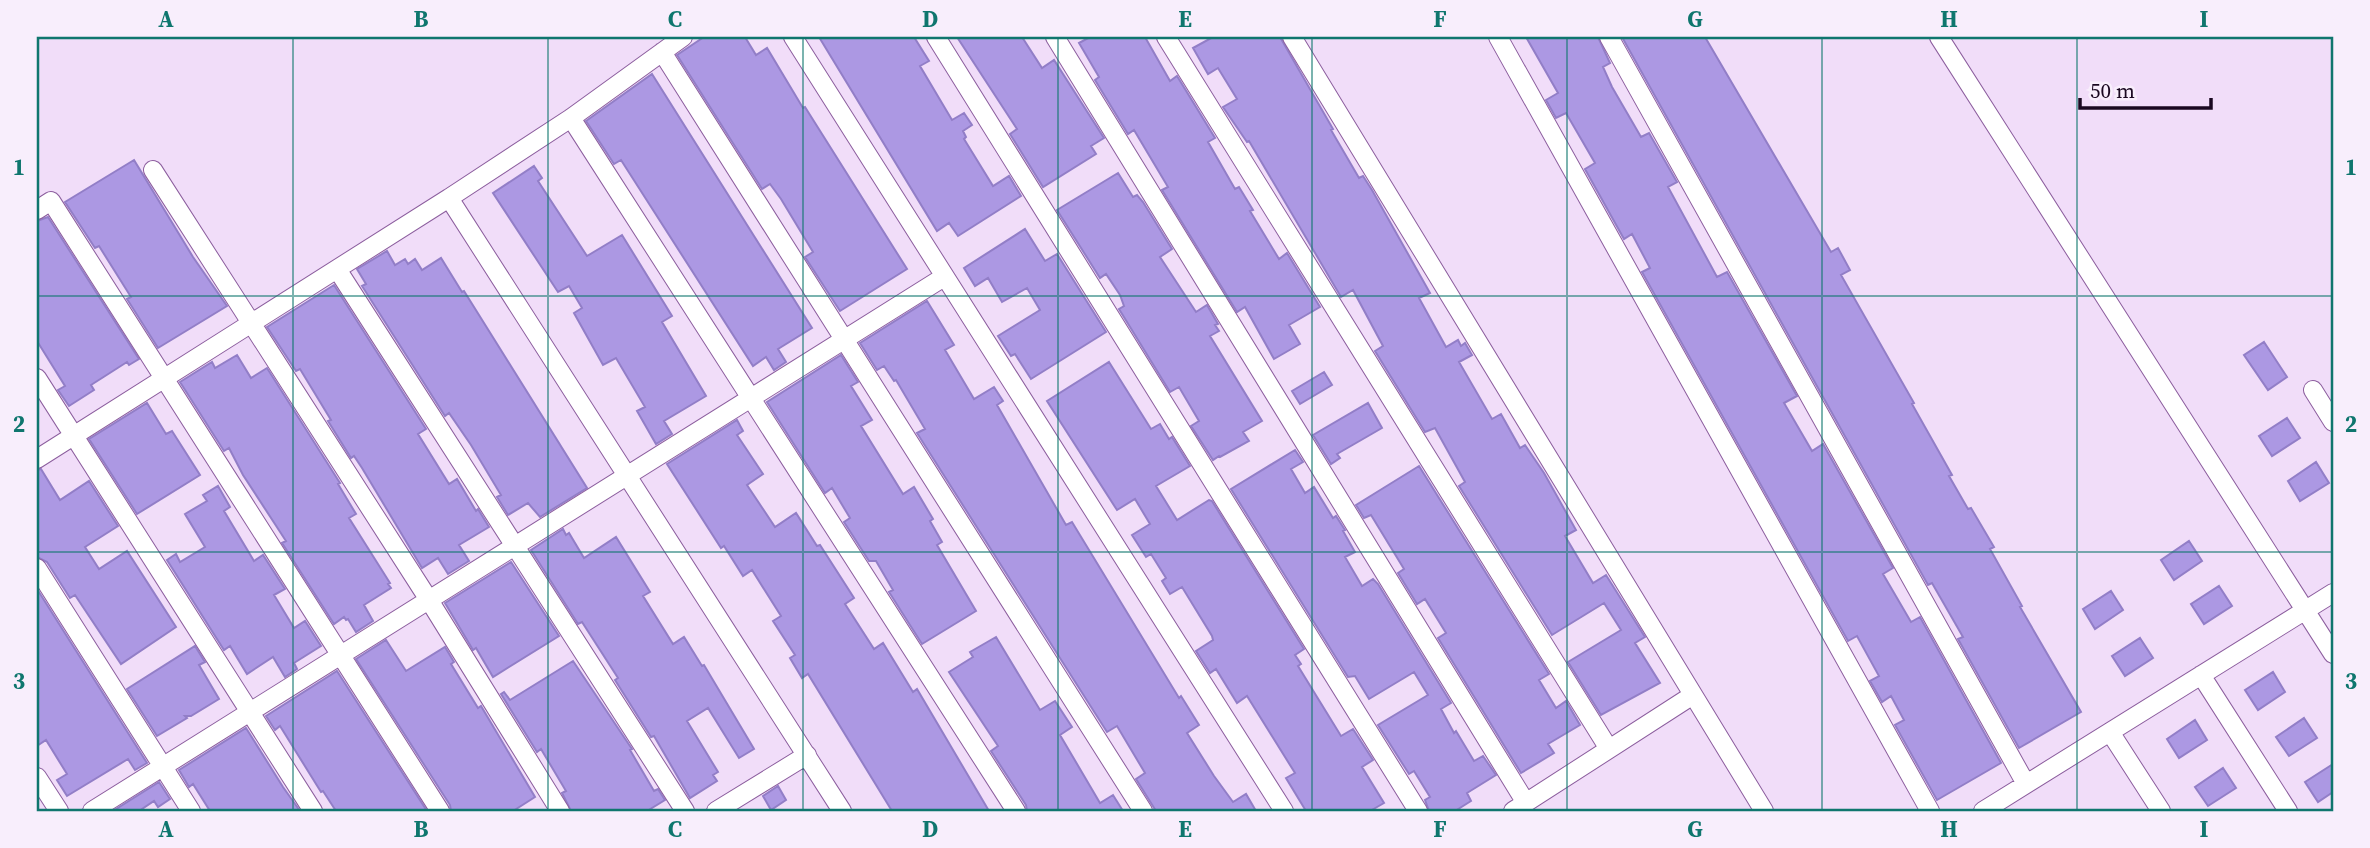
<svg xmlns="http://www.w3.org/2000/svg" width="2370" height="848" font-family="'Source Serif 4',serif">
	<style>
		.building { fill: #ac98e3; stroke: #927ec7; stroke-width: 2 }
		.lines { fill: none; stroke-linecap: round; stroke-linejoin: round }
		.minor-casing { stroke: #8c5e9e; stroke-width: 20 }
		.minor { stroke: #fff; stroke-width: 18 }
		.grid { fill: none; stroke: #0f766e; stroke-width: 2; stroke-opacity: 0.55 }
		.neatline { fill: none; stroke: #0f766e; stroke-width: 2.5 }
		.grid-label { font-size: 23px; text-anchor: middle; font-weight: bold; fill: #0f766e }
	</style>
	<rect width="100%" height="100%" fill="#f1ddf9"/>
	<path class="building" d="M704,37H745L756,55L767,48L803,108L805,107L907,269L840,311L805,257L813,252L781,199L770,184L762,189L677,55Z
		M819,37H914L929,61L920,66L952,120L964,113L972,125L963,131L966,137L964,139L993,186L1009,176L1021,196L958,236L949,223L937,231Z
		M957,37H1022L1042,68L1054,60L1104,138L1091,146L1096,154L1043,187L1010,134L1017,129Z
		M1090,37H1145L1170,81L1177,76L1215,138L1208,142L1235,189L1239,187L1253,210L1250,211L1279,259L1287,253L1320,307L1289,325L1300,344L1274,359L1245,307L1237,312L1162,190L1168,187L1134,130L1128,134L1095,80L1099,77L1079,43Z
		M1213,37H1280L1333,129L1331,130L1359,178L1363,176L1372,190L1430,293L1419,298L1446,347L1458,340L1461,346L1465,343L1472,355L1459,362L1492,419L1501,414L1520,448L1525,445L1544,473L1576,530L1565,536L1593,583L1606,575L1645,637L1635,643L1660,683L1601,715L1568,662L1621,630L1604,603L1552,635L1459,486L1465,482L1435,428L1425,432L1375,351L1383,346L1353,290L1341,297L1249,141L1247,142L1223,107L1237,99L1218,68L1208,74L1193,48Z
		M1526,37H1598L1610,63L1603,67L1612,87L1641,137L1649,133L1677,182L1668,187L1717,277L1727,272L1797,396L1784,403L1812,451L1823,444L1893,568L1883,574L1911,622L1920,617L2001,763L1937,800L1895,725L1904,720L1891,696L1882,702L1870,681L1879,676L1857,636L1848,641L1642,272L1650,268L1632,234L1624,239L1585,169L1595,163L1566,113L1556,118L1546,100L1558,93Z
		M1622,37H1705L1831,252L1838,248L1850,270L1841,275L1914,403L1912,404L1952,475L1949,476L1968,509L1971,508L1994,547L1990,549L2022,606L2020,607L2081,712L2019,748L1958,639L1963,637L1932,583L1928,585Z
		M652,74L812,328L778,349L786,362L774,370L766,357L753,366L621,160L614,164L586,121Z
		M134,160L193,257L227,306L158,348L127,299L131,297L99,246L95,248L65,202Z
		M534,166L542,178L538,181L587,256L622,235L672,316L662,322L706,396L664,421L672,434L656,444L637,411L645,407L616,358L603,365L574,313L582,308L569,286L558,292L493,193Z
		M1118,173L1133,197L1137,195L1143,202L1172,249L1160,257L1196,312L1207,305L1218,324L1215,325L1219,331L1210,336L1262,421L1243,432L1249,441L1220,457L1219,456L1213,460L1191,426L1199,421L1179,387L1170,392L1119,309L1124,306L1120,295L1106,274L1100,278L1057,210Z
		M48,217L139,359L129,365L127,362L91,385L94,390L69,406L58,390L65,386L37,341V221Z
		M1025,229L1045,261L1057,254L1106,332L1031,379L1015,354L1011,356L998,336L1040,310L1027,288L1002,302L988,278L975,286L964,268Z
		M387,251L395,265L405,259L408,264L415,259L422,270L441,258L462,292L464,291L587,488L540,517L528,503L508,515L497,497L501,495L471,445L449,413L445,416L362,286L366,284L357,269Z
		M334,285L426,429L418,434L449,484L457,479L476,511L478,509L489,527L459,545L469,561L448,574L438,558L422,568L362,468L354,456L351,458L328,421L331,420L300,369L296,371L267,327Z
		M927,301L954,345L945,350L974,399L994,387L1003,401L997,405L1066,525L1072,522L1179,698L1181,696L1199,725L1187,733L1214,776L1233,802L1246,794L1256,811H1156L1136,779L1145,773L1117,726L1107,732L917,433L925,429L896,380L894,381L884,366L877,370L860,343Z
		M2264,342L2287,377L2268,390L2244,355Z
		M237,355L251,378L267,368L340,483L338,484L356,514L349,518L390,583L388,584L391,588L364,605L373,621L356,632L348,619L346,620L344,617L334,624L282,543L286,541L243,475L229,448L224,451L180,382L212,362L215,368Z
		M841,355L858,382L851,386L872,420L861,426L903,494L914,487L933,519L930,521L942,542L937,545L976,611L922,644L889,592L893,590L876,561H869L844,522L850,518L832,488L825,493L767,402Z
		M1109,362L1151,429L1160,424L1169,439L1172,437L1190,466L1156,486L1177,520L1209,500L1212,501L1304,649L1295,655L1301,664L1298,666L1341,736L1353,729L1373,760L1362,767L1384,803L1370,811H1306L1286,778L1295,773L1247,696L1237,703L1216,669L1210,673L1196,651L1213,640L1212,636L1182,587L1170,594L1162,581L1166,578L1151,554L1146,557L1132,535L1150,524L1135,499L1117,510L1047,401Z
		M1324,372L1332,385L1300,404L1292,391Z
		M147,403L166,434L172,431L200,475L137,514L89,439Z
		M1368,403L1382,428L1337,454L1340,458L1331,464L1313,435Z
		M2287,418L2300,438L2272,456L2259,436Z
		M737,420L743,431L737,435L763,474L747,485L775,527L796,513L817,546L820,545L854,598L845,604L874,649L883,643L913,692L917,689L989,811H892L808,674L802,678L790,658L795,655L773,621L781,616L752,570L743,576L724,546L721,548L667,464Z
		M1295,450L1303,462L1291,469L1305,493L1314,487L1333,518L1336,516L1345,530L1343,531L1355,552L1345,557L1362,586L1373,579L1378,584L1451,703L1441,709L1454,733L1456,731L1474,761L1483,756L1496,775L1467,793L1471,801L1455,811H1429L1425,800L1430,797L1414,771L1409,774L1378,725L1428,695L1414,672L1369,699L1355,676L1348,677L1231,489Z
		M2316,462L2329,483L2300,501L2288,481Z
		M1419,466L1549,674L1539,680L1556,708L1566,701L1580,725L1548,744L1554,753L1521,773L1438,638L1446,633L1425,599L1417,604L1398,573L1404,569L1371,515L1364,518L1356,505Z
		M41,469L60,500L89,481L118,526L85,547L99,569L127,551L176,627L121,664L75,595L70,598L47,562L37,557V470Z
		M218,486L230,507L224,511L254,561L263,555L285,589L274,595L294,628L305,621L321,646L294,663L297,669L285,677L273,657L247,674L230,646L224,650L167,560L176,554L180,562L205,547L185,514L207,501L203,495Z
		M563,529L566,535L569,533L584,558L616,537L650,592L643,596L673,644L684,637L702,666L704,665L754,749L739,758L708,708L687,721L718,772L713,775L717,781L690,798L654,736L651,737L615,680L618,678L582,622L578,624L531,550Z
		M2189,541L2202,561L2174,580L2161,560Z
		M511,562L559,636L493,677L476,648L473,650L445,603Z
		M2219,586L2232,606L2204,624L2191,604Z
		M37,589L147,763L135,770L128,759L67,796L57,780L67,774L46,740L37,746Z
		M2111,591L2123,610L2095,629L2083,609Z
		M996,637L1040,710L1055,701L1072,727L1060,735L1100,803L1113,795L1123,811H1027L1026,805L991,751L998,746L949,672L973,657L970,652Z
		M2140,638L2153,658L2125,676L2112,656Z
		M386,640L406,671L445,647L454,662L451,664L478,708L481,706L535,797L513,811H451L450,805L356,659Z
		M195,646L205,662L199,665L219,699L191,716H185L187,718L157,736L127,689Z
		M573,661L632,749L630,750L654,791L658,789L665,800L647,811H571L562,793L566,791L541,749L537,752L501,694L504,692L510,700Z
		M337,671L427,811H336L323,791L321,792L280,726L275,730L266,716Z
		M2273,672L2285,692L2258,710L2245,690Z
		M2304,718L2317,738L2289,756L2276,737Z
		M2195,720L2207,740L2179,758L2167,739Z
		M246,728L283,787L300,811H210L193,784L189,787L179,770Z
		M2333,764V792L2318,802L2305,782Z
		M2223,768L2236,788L2208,806L2195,787Z
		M159,782L170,799L158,807L154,801L139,811H113Z
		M778,786L786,800L771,810L763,796Z"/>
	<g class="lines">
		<g class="minor-casing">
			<path id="minor" d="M793,37L1284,811
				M936,37L1418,811
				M1055,37L1526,803
				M1166,37L1609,749
				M1292,37L1764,811
				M1498,37L1930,811
				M1609,37L2026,784
				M1939,37L2333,654
				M662,52L1143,811
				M571,118L1016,811
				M153,170L429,600L560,811
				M449,198L571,118L683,37
				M37,210L51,201L440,811
				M337,269L685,811
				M37,378L313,811
				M2313,390L2333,422
				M37,459L449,198L842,811
				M37,568L191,811
				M2201,675L2288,811
				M2110,732L2161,811
				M37,777L59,811
				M92,811L944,277
				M716,811L807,755
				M1513,811L1693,695
				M1983,811L2333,593"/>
		</g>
		<use href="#minor" class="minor"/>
	</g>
	<path class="grid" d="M293,37V811M548,37V811M803,37V811M1058,37V811M1312,37V811M1567,37V811M1822,37V811M2077,37V811M37,296H2333M37,552H2333"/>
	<rect width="2370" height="848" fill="none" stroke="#f8eefc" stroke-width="77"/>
	<path d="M2080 98v10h131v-10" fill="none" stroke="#1a0821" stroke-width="3.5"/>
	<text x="2090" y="98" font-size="21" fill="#1a0821" stroke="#f8eefc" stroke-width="5" paint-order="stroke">50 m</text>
	<rect x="38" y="38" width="2294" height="772" class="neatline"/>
	<g class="grid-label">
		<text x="166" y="27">A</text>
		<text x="421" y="27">B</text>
		<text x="675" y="27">C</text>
		<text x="930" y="27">D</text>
		<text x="1185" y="27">E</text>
		<text x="1440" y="27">F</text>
		<text x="1695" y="27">G</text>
		<text x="1949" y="27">H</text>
		<text x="2204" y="27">I</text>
		<text x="19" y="175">1</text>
		<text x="2351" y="175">1</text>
		<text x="19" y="432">2</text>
		<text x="2351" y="432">2</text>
		<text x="19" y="689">3</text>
		<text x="2351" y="689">3</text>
		<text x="166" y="837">A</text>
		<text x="421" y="837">B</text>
		<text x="675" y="837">C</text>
		<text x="930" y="837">D</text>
		<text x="1185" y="837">E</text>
		<text x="1440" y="837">F</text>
		<text x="1695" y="837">G</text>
		<text x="1949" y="837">H</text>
		<text x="2204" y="837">I</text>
	</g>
</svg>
